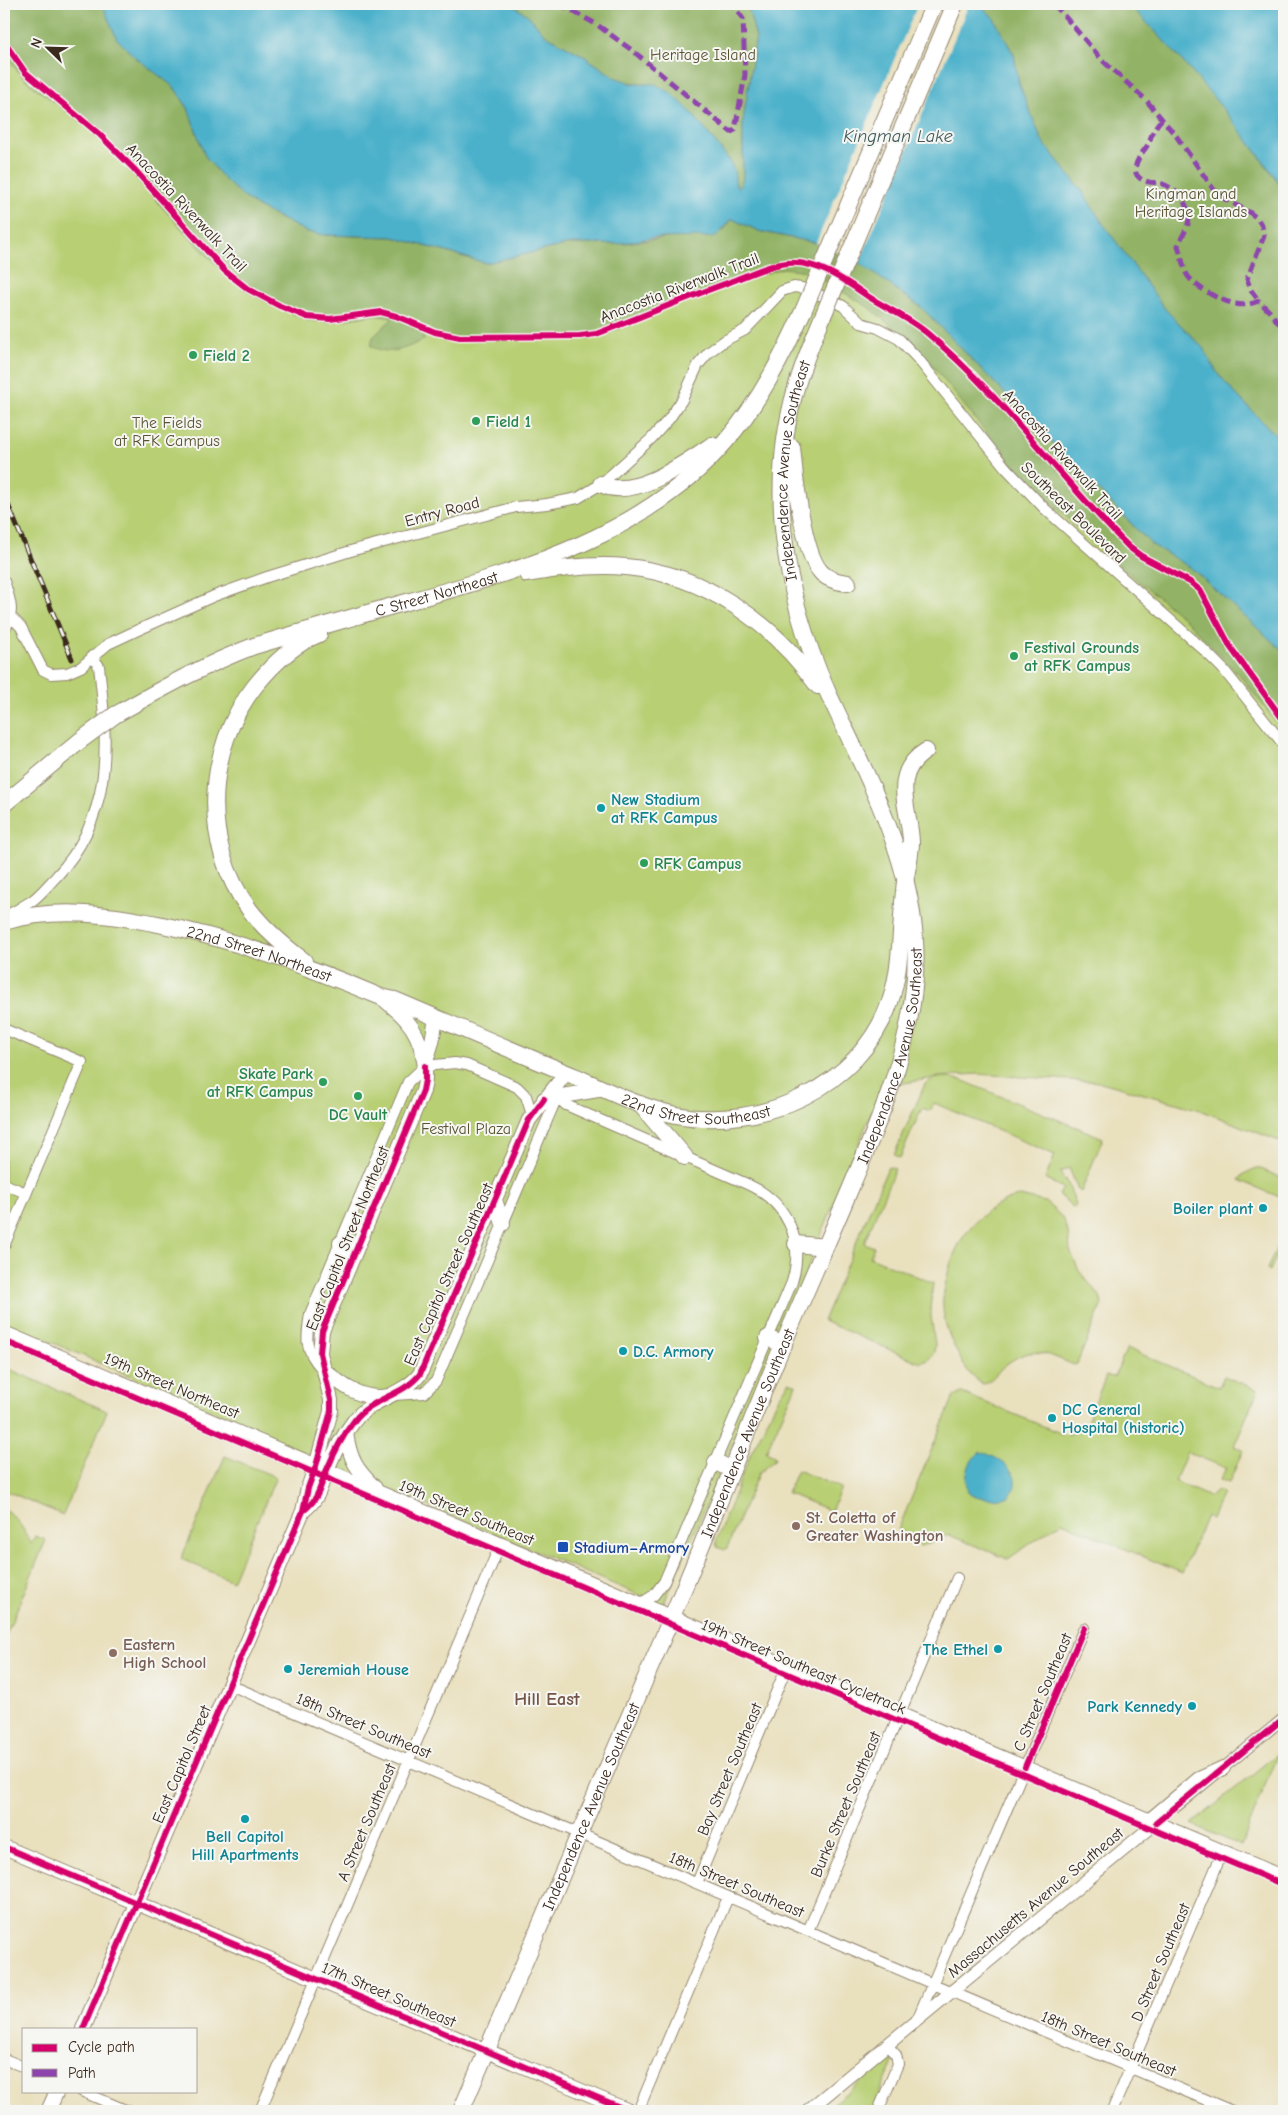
<svg xmlns="http://www.w3.org/2000/svg" width="1288" height="2115" font-family="'Comic Neue',sans-serif">
	<style>
		.green { fill: #b8cf73; stroke: #7a7c48 }
		.forest { fill: #92b265; stroke: #666e42 }
		.water { fill: #4cb1cb; stroke: #446e74 }
		.pier { fill: #e9e0be }
		.lines { fill: none; stroke-linecap: round; stroke-linejoin: round }
		.minor-casing { stroke: #92856e; stroke-width: 12 }
		.tertiary-casing { stroke: #92856e; stroke-width: 14 }
		.secondary-casing { stroke: #92856e; stroke-width: 16 }
		.primary-casing { stroke: #92856e; stroke-width: 18 }
		.minor { stroke: #fff; stroke-width: 10 }
		.tertiary { stroke: #fff; stroke-width: 12 }
		.secondary { stroke: #fff; stroke-width: 14 }
		.primary { stroke: #fff; stroke-width: 16 }
		.rail-casing { stroke: #3b2a1e; stroke-width: 5 }
		.rail { stroke: #f6f6f2; stroke-width: 3; stroke-dasharray: 9; stroke-linecap: butt }
		.primary-bridge-casing { stroke: #92856e; stroke-width: 18; stroke-linecap: butt }
		.primary-bridge { stroke: #fff; stroke-width: 16 }
		.quiet { stroke: #8e44ad; stroke-width: 5; stroke-dasharray: 10 5; stroke-linecap: butt }
		.cycleway-casing { stroke: #f6f6f2; stroke-width: 9 }
		.cycleway { stroke: #d6006c; stroke-width: 6 }
		.leisure-dot { fill: #2e9e5b; stroke: #f6f6f2; stroke-width: 2 }
		.culture-dot { fill: #0f9aa8; stroke: #f6f6f2; stroke-width: 2 }
		.education-dot { fill: #8d6e63; stroke: #f6f6f2; stroke-width: 2 }
		.transit-dot { fill: #1a4fb4; stroke: #f6f6f2; stroke-width: 2 }
		.labels { text-anchor: middle; stroke-width: 4; stroke-linejoin: round; paint-order: stroke }
		.park-label { font-size: 16px; fill: #5a5333; stroke: #f6f6f2 }
		.street-label { font-size: 16px; fill: #3b2a1e; stroke: #f6f6f2 }
		.leisure-label { font-size: 16px; font-weight: bold; fill: #27864d; stroke: #f6f6f2; text-anchor: start }
		.culture-label { font-size: 16px; font-weight: bold; fill: #0d838f; stroke: #f6f6f2; text-anchor: start }
		.education-label { font-size: 16px; font-weight: bold; fill: #785e54; stroke: #f6f6f2; text-anchor: start }
		.transit-label { font-size: 16px; font-weight: bold; fill: #164399; stroke: #f6f6f2; text-anchor: start }
		.water-label { font-size: 18px; font-style: italic; fill: #41595b; stroke: #f6f6f2 }
		.neighbourhood-label { font-size: 18px; font-weight: bold; fill: #715446; stroke: #f6f6f2 }
	</style>
	<rect width="100%" height="100%" fill="#f6f6f2"/>
	<filter id="ink" filterUnits="userSpaceOnUse"><feTurbulence type="fractalNoise" baseFrequency=".02" numOctaves="2"/><feDisplacementMap in="SourceGraphic" scale="10" xChannelSelector="R" yChannelSelector="G"/><feConvolveMatrix kernelMatrix="1 2 1 2 8 2 1 2 1" color-interpolation-filters="sRGB"/></filter>
	<filter id="wash" filterUnits="userSpaceOnUse"><feTurbulence type="fractalNoise" baseFrequency=".0096" numOctaves="4" result="noise"/><feDisplacementMap in="SourceGraphic" scale="20" xChannelSelector="R" yChannelSelector="G"/><feGaussianBlur stdDeviation="1.12" result="paint"/><feColorMatrix in="noise" values="0 0 0 0 0 0 0 0 0 0 0 0 0 0 0 0 0 1.4 0 .05"/><feComposite in="paint" operator="in"/></filter>
	<g filter="url(#wash)">
		<rect width="100%" height="100%" fill="#e9e0be"/>
		<path class="green" d="M4,4H206L513,243H816L859,263L1151,544L1216,591L1284,652V1143L1197,1109L1101,1082L976,1074L939,1077L882,1087L804,1277L663,1605L324,1462L252,1428L4,1322Z
			M945,1077L961,1080L1103,1138L1081,1192L1078,1190L1069,1168L1060,1172L1064,1180L1066,1179L1076,1204L1074,1208L1059,1195L1063,1188L1045,1179L1055,1155L934,1103L930,1111L922,1108L900,1158L894,1155L925,1084L933,1079Z
			M888,1167L895,1169L864,1243L874,1247L870,1257L933,1283L930,1309L935,1344L934,1353L928,1360L921,1363L823,1321Z
			M1254,1169H1261L1284,1179V1199L1239,1180L1244,1174Z
			M1020,1196L1045,1202L1062,1217L1068,1232L1070,1250L1079,1271L1100,1296L1102,1304L1077,1364L1074,1365C1045,1353 1032,1344 1004,1366C997,1372 993,1380 983,1384C970,1378 963,1364 957,1352C950,1339 944,1323 943,1308C942,1298 945,1287 947,1277C956,1237 980,1207 1020,1196Z
			M1284,1232V1238L1270,1271L1267,1269Z
			M1127,1348L1219,1387L1224,1376L1258,1390L1234,1446L1243,1450L1229,1483L1220,1480L1226,1468L1187,1452L1175,1481L1209,1497L1217,1490L1223,1493L1212,1519L1206,1516L1182,1573L1062,1522L1008,1559L949,1535L921,1546L901,1538L898,1530L954,1396L962,1393L1065,1435L1084,1429L1106,1376L1114,1377Z
			M4,1367L107,1411L63,1515L4,1490Z
			M789,1382L796,1385L766,1452L774,1456L775,1459L758,1474L727,1548L725,1550L717,1547L716,1541L750,1455L779,1397Z
			M225,1456L276,1477L232,1581L181,1559Z
			M797,1470L841,1488L831,1511L787,1493Z
			M4,1509C17,1518 24,1529 31,1544L35,1536L46,1540L4,1640Z
			M1278,1753L1241,1846L1192,1824Z
			M890,2057L894,2060L872,2111H824Z"/>
		<path class="forest" d="M4,4H102L158,74L174,87L188,108L196,131L240,194L258,207L307,232L326,235L393,237L486,263L570,244H617L723,231L732,219L759,231L816,243L859,263L921,307L1151,544L1191,568L1284,651V732L1241,677L1185,619L1103,552L1029,482L1004,455L920,350L870,308L807,271L783,268L732,283L663,309L613,331L592,338L465,340L449,338L427,332L423,335L424,340C405,348 391,357 371,346L373,337L393,318L372,315L329,322L307,320L256,296L231,279L193,241L108,147C100,141 94,133 86,126C60,101 19,86 5,50C1,40 4,16 4,4Z
			M511,4H747L756,37L743,122V179L739,188L736,186L734,171L730,161L691,112L644,83L625,82L614,77L584,56L544,34L529,16Z
			M979,4H1129L1166,42L1228,113L1284,190V444L1229,387L1216,371L1203,348L1165,309L1101,221L1082,191L1042,141L1019,84L1014,55L993,17Z"/>
		<path class="water" d="M102,4H511L529,16L544,34L584,56L614,77L634,84H655L671,93L691,112L730,161L734,171L736,186L739,187L743,179V122L756,37L747,4H979L993,17L1014,55L1019,84L1042,141L1082,191L1101,221L1165,309L1203,348L1216,371L1229,387L1284,444V652L1191,568L1151,544L921,307L859,263L816,243L759,231L732,219L716,237L652,238L617,244H570L486,263L393,237L326,235L307,232L258,207L240,194L224,179L205,156L188,108L174,87L136,58L117,39Z
			M1129,4H1284V190C1237,122 1187,64 1129,4Z
			M981,1452C1000,1457 1028,1476 1009,1497C997,1499 979,1500 968,1492C964,1478 967,1460 981,1452Z"/>
		<path class="pier" d="M918,4H969L859,263L816,243Z"/>
	</g>
	<g filter="url(#ink)">
		<g class="lines">
			<g class="minor-casing">
				<path id="minor" d="M4,581C10,599 16,614 4,630
					M11,617L21,627L43,670L51,674L67,673L81,667L108,644L138,630L214,596L267,577L354,550L516,507L547,504L578,498L601,484L651,439L669,419L682,400L698,365L709,352L724,341L745,330L782,291L794,287L807,289L843,306L861,323L878,328L899,339L918,359L1005,467L1045,509L1203,649L1223,669L1284,745
					M4,917C14,912 24,906 33,900C41,894 48,885 55,878C114,816 108,745 99,666L92,656
					M4,1029L82,1062L4,1246
					M4,1184L26,1193
					M322,1369C304,1350 306,1338 310,1314L408,1082L425,1066L455,1063L467,1065L517,1087L526,1096L532,1115
					M394,1395L424,1393L436,1381L557,1097L566,1105L747,1184C787,1202 805,1240 792,1282L664,1582L654,1595L640,1604
					M230,1685L1232,2111
					M1177,1806L1284,1718
					M697,1883L787,1666
					M808,1931L957,1578
					M917,2020L1084,1628
					M4,2059L24,2067
					M81,2091L128,2111
					M260,2111L500,1545
					M638,2111L728,1897
					M878,2111L898,2064L896,2055L887,2045
					M1112,2111L1223,1851"/>
			</g>
			<g class="tertiary-casing">
				<path id="tertiary" d="M807,2111L1156,1823"/>
			</g>
			<g class="secondary-casing">
				<path id="secondary" d="M425,1065L432,1042L436,1018
					M544,1099L604,1089
					M495,1200L503,1224
					M340,1243L347,1269
					M4,1333L1284,1878
					M323,1369C341,1385 362,1401 388,1396
					M346,1433C350,1460 356,1469 375,1488
					M303,1511C319,1499 319,1489 326,1472C333,1455 343,1435 354,1421C371,1398 403,1396 420,1374L529,1120L566,1073
					M1149,1821L1199,1779L1223,1768
					M4,1847L629,2111
					M83,2029L303,1511L308,1488L316,1466L331,1411V1400L320,1353L322,1331L423,1091C429,1070 422,1038 407,1021C400,1012 390,1005 381,997
					M48,2111L57,2091"/>
			</g>
			<g class="primary-casing">
				<g id="primary">
					<path d="M792,447C794,474 803,552 820,571C826,579 839,582 848,583"/>
					<path d="M601,484C633,501 685,463 712,445"/>
					<path d="M527,574C560,568 592,564 626,567C705,574 773,623 818,686"/>
					<path id="s1" d="M115,715C161,689 206,664 254,646C305,631 356,616 407,602C522,570 644,536 725,442C759,403 783,356 804,309"/>
					<path d="M4,804L81,740"/>
					<path id="s2" d="M4,922C54,907 108,914 158,924C236,940 308,966 381,997L395,1000C456,1026 517,1053 579,1078C610,1092 642,1108 676,1115C760,1131 860,1088 890,1002C902,966 900,929 904,891C905,875 911,858 911,842C910,809 889,774 926,751"/>
					<path d="M304,961C284,946 264,929 249,909C201,844 205,749 255,686C272,665 293,644 319,634"/>
					<path d="M640,1104L685,1157"/>
					<path d="M796,1244L825,1247"/>
					<path d="M768,1338L784,1345"/>
					<path d="M716,1462L732,1470"/>
					<path id="s3" d="M461,2111C532,1943 604,1775 676,1607C710,1527 741,1446 774,1366C800,1304 828,1242 854,1180C880,1118 907,1056 914,988C925,890 879,800 838,714C788,613 764,499 796,388C803,363 813,340 823,316"/>
				</g>
			</g>
			<use href="#minor" class="minor"/>
			<use href="#tertiary" class="tertiary"/>
			<use href="#secondary" class="secondary"/>
			<use href="#primary" class="primary"/>
			<g class="rail-casing">
				<path id="rail" d="M4,495L72,659"/>
			</g>
			<use href="#rail" class="rail"/>
			<g class="primary-bridge-casing">
				<path id="primary-bridge" d="M804,309L934,4
					M823,316L955,4
					M81,740L115,715"/>
			</g>
			<use href="#primary-bridge" class="primary-bridge"/>
			<path class="quiet" d="M559,4L596,24L633,51L731,132L735,130L745,75L743,19L732,4
				M1054,4L1103,61L1146,100L1177,137L1214,190L1225,199L1249,212L1257,218L1262,226L1264,236L1247,279L1251,290L1259,301
				M1162,119C1150,131 1152,140 1145,149C1136,160 1127,177 1149,182C1152,183 1157,182 1160,183C1175,187 1188,202 1189,217C1189,229 1181,236 1178,246C1181,255 1183,265 1186,273C1192,286 1222,302 1236,304C1244,306 1251,304 1259,301L1270,312L1284,330"/>
			<g class="cycleway-casing">
				<path id="cycleway" d="M4,42L25,72L99,134L134,169L225,271L248,289L280,306L307,317L330,319L381,312L396,316L435,332L460,337L580,336L596,334C641,317 685,298 730,282C748,275 768,265 787,263C817,260 846,281 869,297C888,309 909,318 927,333C1003,396 1059,478 1129,547L1141,556L1190,582L1200,590L1231,648L1284,721
					M4,1341L1284,1885
					M303,1511C319,1499 319,1489 326,1472C333,1455 343,1435 354,1421C371,1398 403,1396 420,1374L529,1120L544,1099
					M1025,1767L1084,1628
					M1156,1823L1284,1718
					M4,1847L629,2111
					M83,2029L303,1511L308,1488L316,1466L331,1411V1400L320,1353L322,1331L423,1091L425,1080V1066"/>
			</g>
			<use href="#cycleway" class="cycleway"/>
		</g>
	</g>
	<g class="leisure-dot">
		<circle cx="193" cy="355" r="5"/>
		<circle cx="476" cy="421" r="5"/>
		<circle cx="1014" cy="656" r="5"/>
		<circle cx="644" cy="863" r="5"/>
		<circle cx="323" cy="1082" r="5"/>
		<circle cx="358" cy="1096" r="5"/>
	</g>
	<g class="culture-dot">
		<circle cx="601" cy="808" r="5"/>
		<circle cx="1263" cy="1208" r="5"/>
		<circle cx="623" cy="1351" r="5"/>
		<circle cx="1052" cy="1418" r="5"/>
		<circle cx="998" cy="1649" r="5"/>
		<circle cx="288" cy="1669" r="5"/>
		<circle cx="1192" cy="1706" r="5"/>
		<circle cx="245" cy="1819" r="5"/>
	</g>
	<g class="education-dot">
		<circle cx="796" cy="1526" r="5"/>
		<circle cx="113" cy="1653" r="5"/>
	</g>
	<rect class="transit-dot" x="557" y="1541" width="12" height="12" rx="2.5"/>
	<g class="labels">
		<g class="park-label">
			<text x="703" y="60">Heritage Island</text>
			<text x="1191" y="199">Kingman and<tspan x="1191" dy="18">Heritage Islands</tspan></text>
			<text x="167" y="428">The Fields<tspan x="167" dy="18">at RFK Campus</tspan></text>
			<text x="466" y="1134">Festival Plaza</text>
		</g>
		<g class="street-label">
			<text transform="translate(187 207) rotate(47)" y="6">Anacostia Riverwalk Trail</text>
			<text transform="translate(679 287) rotate(-21)" y="6">Anacostia Riverwalk Trail</text>
			<text transform="translate(1063 454) rotate(48)" y="6">Anacostia Riverwalk Trail</text>
			<text dy="6" stroke="none"><textPath href="#s3" startOffset="1754">Independence Avenue Southeast</textPath></text>
			<text transform="translate(442 511) rotate(-15)" y="6">Entry Road</text>
			<text transform="translate(1074 512) rotate(44)" y="6">Southeast Boulevard</text>
			<text dy="6" stroke="none"><textPath href="#s1" startOffset="345">C Street Northeast</textPath></text>
			<text dy="6" stroke="none"><textPath href="#s2" startOffset="261">22nd Street Northeast</textPath></text>
			<text dy="6" stroke="none"><textPath href="#s3" startOffset="1141">Independence Avenue Southeast</textPath></text>
			<text dy="6" stroke="none"><textPath href="#s2" startOffset="728">22nd Street Southeast</textPath></text>
			<text transform="translate(347 1238) rotate(-68)" y="6">East Capitol Street Northeast</text>
			<text transform="translate(448 1274) rotate(-66)" y="6">East Capitol Street Southeast</text>
			<text transform="translate(172 1385) rotate(23)" y="6">19th Street Northeast</text>
			<text dy="6" stroke="none"><textPath href="#s3" startOffset="736">Independence Avenue Southeast</textPath></text>
			<text transform="translate(467 1512) rotate(23)" y="6">19th Street Southeast</text>
			<text transform="translate(804 1666) rotate(23)" y="6">19th Street Southeast Cycletrack</text>
			<text transform="translate(1042 1692) rotate(-67)" y="6">C Street Southeast</text>
			<text transform="translate(364 1725) rotate(23)" y="6">18th Street Southeast</text>
			<text transform="translate(181 1764) rotate(-67)" y="6">East Capitol Street</text>
			<text transform="translate(729 1769) rotate(-67)" y="6">Bay Street Southeast</text>
			<text transform="translate(845 1804) rotate(-67)" y="6">Burke Street Southeast</text>
			<text dy="6" stroke="none"><textPath href="#s3" startOffset="331">Independence Avenue Southeast</textPath></text>
			<text transform="translate(366 1822) rotate(-67)" y="6">A Street Southeast</text>
			<text transform="translate(737 1884) rotate(23)" y="6">18th Street Southeast</text>
			<text transform="translate(1035 1902) rotate(-40)" y="6">Massachusetts Avenue Southeast</text>
			<text transform="translate(1160 1962) rotate(-67)" y="6">D Street Southeast</text>
			<text transform="translate(389 1994) rotate(23)" y="6">17th Street Southeast</text>
			<text transform="translate(1109 2043) rotate(23)" y="6">18th Street Southeast</text>
		</g>
		<g class="leisure-label">
			<text x="203" y="361">Field 2</text>
			<text x="486" y="427">Field 1</text>
			<text x="1024" y="653">Festival Grounds<tspan x="1024" dy="18">at RFK Campus</tspan></text>
			<text x="654" y="869">RFK Campus</text>
			<text x="313" y="1079" text-anchor="end">Skate Park<tspan x="313" dy="18">at RFK Campus</tspan></text>
			<text x="358" y="1120" text-anchor="middle">DC Vault</text>
		</g>
		<g class="culture-label">
			<text x="611" y="805">New Stadium<tspan x="611" dy="18">at RFK Campus</tspan></text>
			<text x="1253" y="1214" text-anchor="end">Boiler plant</text>
			<text x="633" y="1357">D.C. Armory</text>
			<text x="1062" y="1415">DC General<tspan x="1062" dy="18">Hospital (historic)</tspan></text>
			<text x="988" y="1655" text-anchor="end">The Ethel</text>
			<text x="298" y="1675">Jeremiah House</text>
			<text x="1182" y="1712" text-anchor="end">Park Kennedy</text>
			<text x="245" y="1842" text-anchor="middle">Bell Capitol<tspan x="245" dy="18">Hill Apartments</tspan></text>
		</g>
		<g class="education-label">
			<text x="806" y="1523">St. Coletta of<tspan x="806" dy="18">Greater Washington</tspan></text>
			<text x="123" y="1650">Eastern<tspan x="123" dy="18">High School</tspan></text>
		</g>
		<g class="transit-label">
			<text x="574" y="1553">Stadium–Armory</text>
		</g>
		<g class="water-label">
			<text x="898" y="142">Kingman Lake</text>
		</g>
		<g class="neighbourhood-label">
			<text x="547" y="1705">Hill East</text>
		</g>
	</g>
	<rect width="1288" height="2115" fill="none" stroke="#f6f6f2" stroke-width="20"/>
	<rect x="22" y="2028" width="175" height="65" fill="#f6f6f2" stroke="#aba49d"/>
	<rect x="32" y="2044" width="25" height="8" fill="#d6006c" stroke="#aba49d"/>
	<text x="68" y="2052" font-size="15" fill="#3b2a1e">Cycle path</text>
	<rect x="32" y="2069" width="25" height="8" fill="#8e44ad" stroke="#aba49d"/>
	<text x="68" y="2078" font-size="15" fill="#3b2a1e">Path</text>
	<g transform="translate(48 48) rotate(293)" stroke="#f6f6f2" stroke-width="4" paint-order="stroke">
	<path d="M0-4L9 19L0 12L-9 19Z" fill="#3b2a1e"/>
	<text y="-8" font-size="14" font-weight="bold" text-anchor="middle" fill="#3b2a1e">N</text>
	</g>
</svg>
